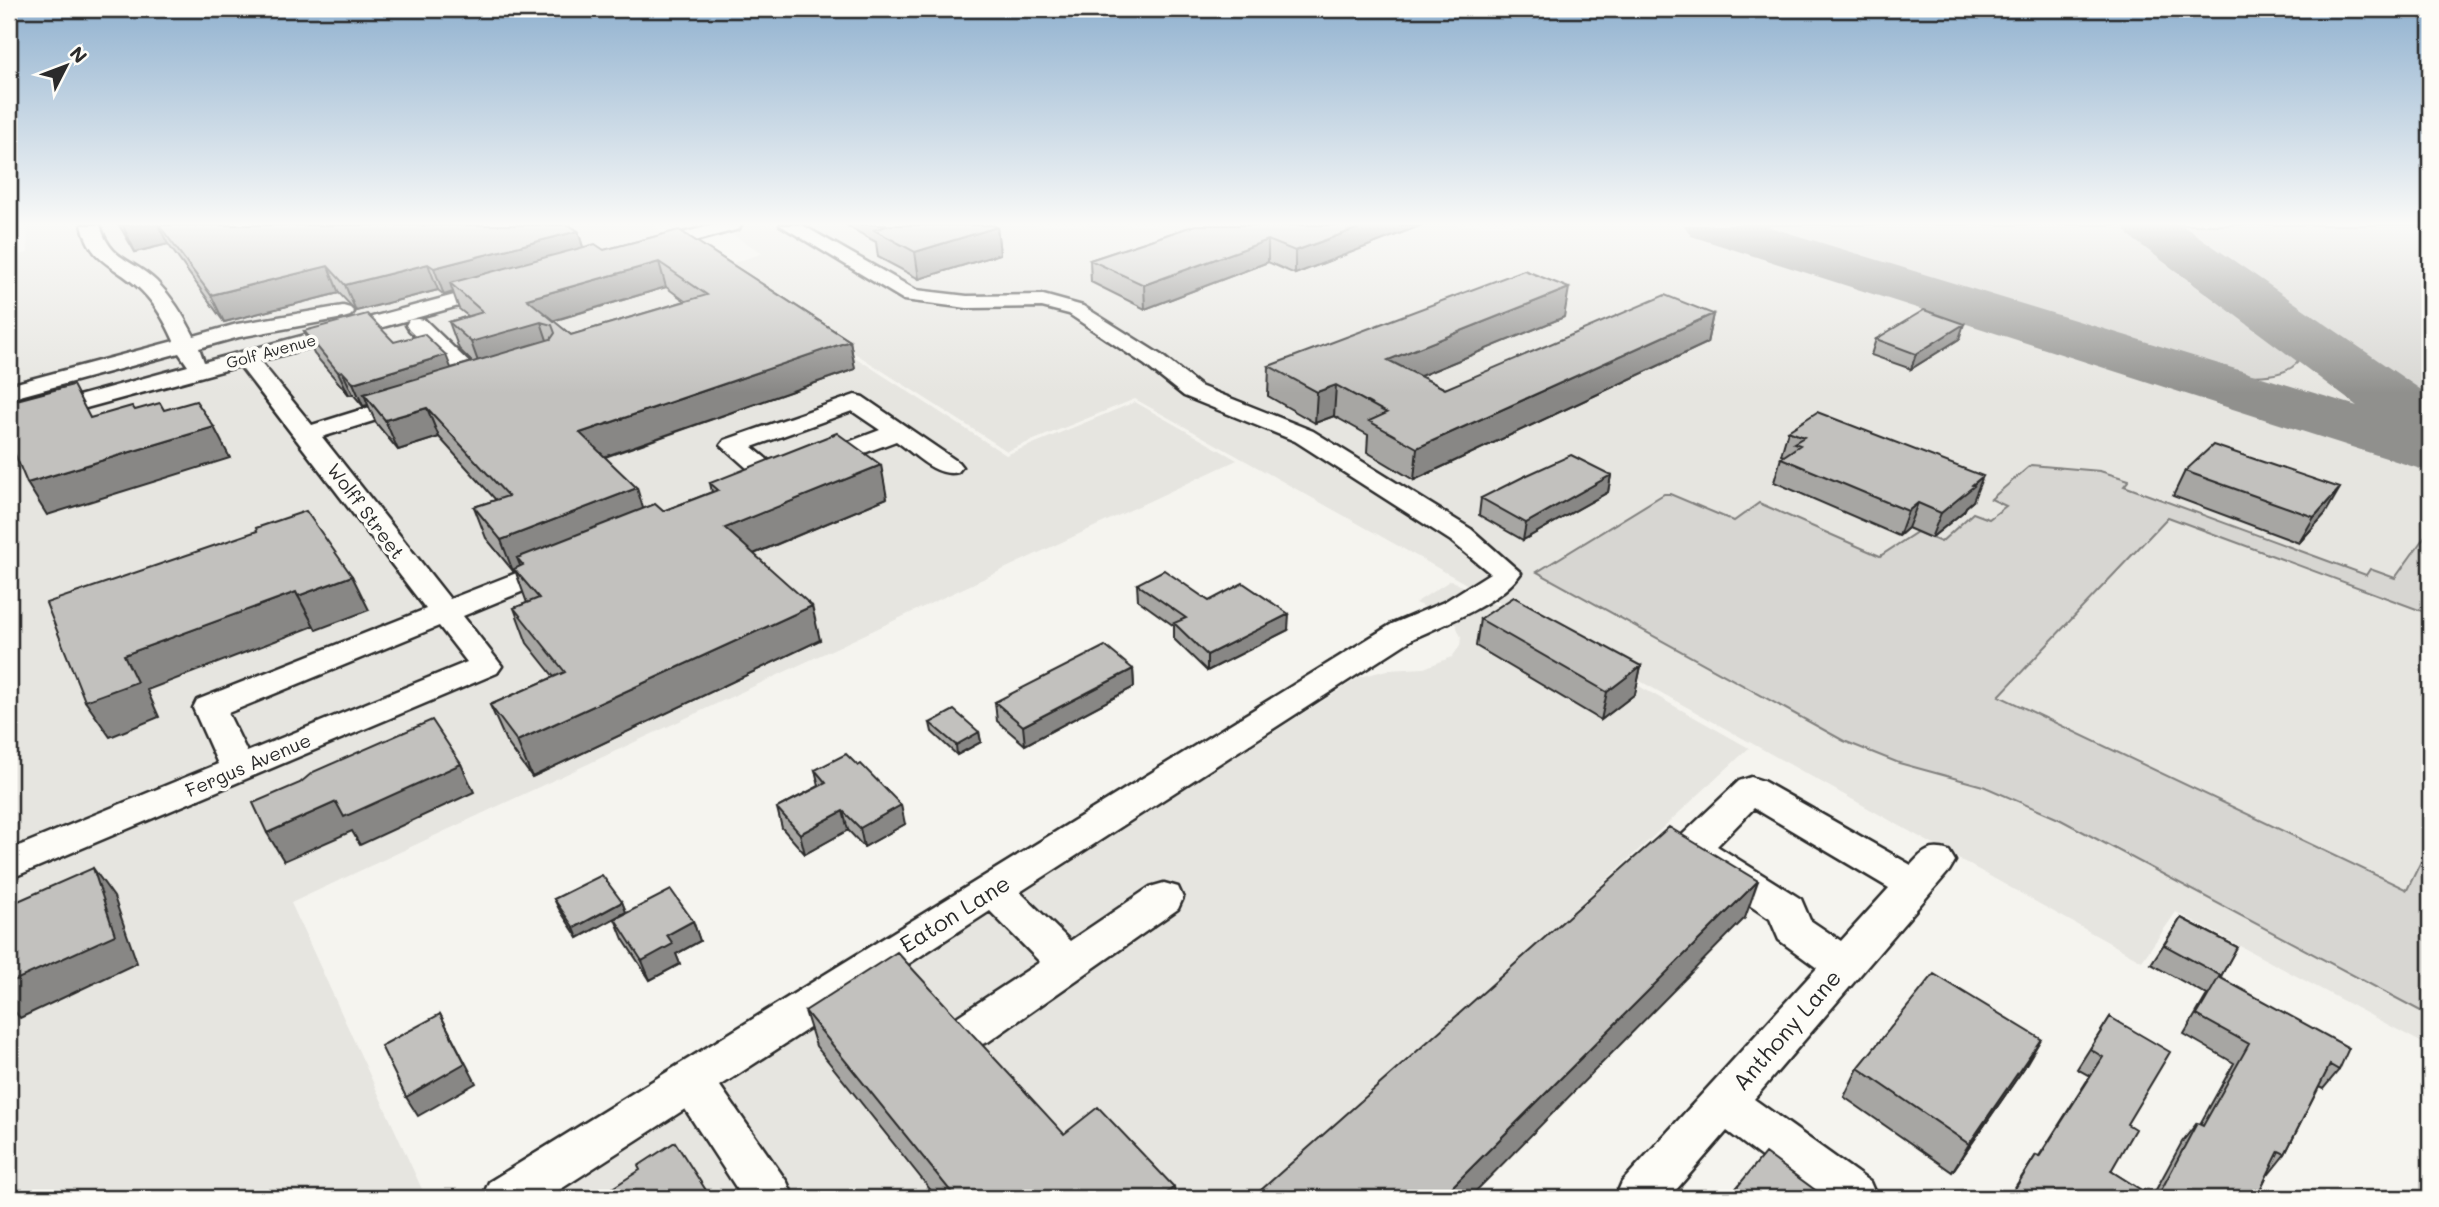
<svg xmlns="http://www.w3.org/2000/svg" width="2439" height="1207" font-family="Mali,sans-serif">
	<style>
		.built { fill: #e6e5e0 }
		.green { fill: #d7d6d2; stroke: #81807e; stroke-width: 2 }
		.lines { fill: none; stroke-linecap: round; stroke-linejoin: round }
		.taxiway { fill: #90908d; fill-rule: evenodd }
		.minor-casing { stroke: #2b2b2b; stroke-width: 5 }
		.minor { fill: #fdfcf7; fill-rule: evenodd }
		.wall { fill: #a7a6a3; stroke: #2b2b2b; stroke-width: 2; fill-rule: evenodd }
		.shaded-wall { fill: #888785; stroke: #2b2b2b; stroke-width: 2 }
		.building { fill: #c2c1be; stroke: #2b2b2b; stroke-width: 2; fill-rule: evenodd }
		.labels { text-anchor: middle; stroke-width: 7; stroke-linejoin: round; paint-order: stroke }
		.far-street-label { font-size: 16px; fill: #2b2b2b; stroke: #fdfcf7 }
		.street-label { font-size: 19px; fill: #2b2b2b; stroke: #fdfcf7 }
		.near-street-label { font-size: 23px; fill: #2b2b2b; stroke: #fdfcf7 }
	</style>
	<rect width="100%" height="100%" fill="#f5f4ef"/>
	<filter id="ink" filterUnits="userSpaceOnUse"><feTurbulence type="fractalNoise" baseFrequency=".0143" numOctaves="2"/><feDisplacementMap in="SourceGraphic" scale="14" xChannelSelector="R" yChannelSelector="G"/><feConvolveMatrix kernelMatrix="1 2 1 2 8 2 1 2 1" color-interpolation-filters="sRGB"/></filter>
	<g filter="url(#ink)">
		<path class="built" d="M27,225H651L1006,455L1135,402L1237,460L291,903L426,1198H9V257L28,253Z
			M716,225H2430V1047L2176,912L2142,961L1135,399L1007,451L721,267L763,253Z
			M1451,580L1749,748L1262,1198H543L1360,677L1387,670L1424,668L1452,657L1460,646L1461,637L1456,625L1445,616L1415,603Z"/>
		<path class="green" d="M1733,225H2130L2286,338L2296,347L2300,359C2284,386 2219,373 2193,369Z
			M2174,225H2430V401Z
			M2031,465L2100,471L2129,480L2124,486L2366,575L2370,569L2395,578L2430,529V614L2168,517L1999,696L2407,890L2430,843V1016L2061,820L1983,786L1899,763L1844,741L1537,572L1664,494H1670L1734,521L1759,503L1880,556L1917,532L1941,542L1973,513L1989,519L2006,506L1991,499Z"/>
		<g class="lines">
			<path class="taxiway" d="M1684,225H1763L2357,406L2129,236L2122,225H2182L2430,396V472L1691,236Z"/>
			<g class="minor-casing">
				<path id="minor" d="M82,225H100C111,262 132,258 156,281C172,297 184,316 194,336L237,324L343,306L350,308L354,312L350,316L343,318L239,337L199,348L204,362L488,286H502L505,290L502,294L260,361L312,425L402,397H418L422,402L418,407L322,437L450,599L547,561L557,558L567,561L571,567L567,573L463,616L502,666L497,673L9,879V850L218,764L193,708L197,700L426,609L240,366L9,429V415L188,366L179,353L9,399V385L174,341C166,323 156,305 142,291C117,265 91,265 82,225ZM439,626L467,662L247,752L228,713Z
					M713,225H741L739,229L651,253L641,247L644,243Z
					M780,225H802L916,290L967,296L1043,295L1083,306L1161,355L1200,386L1313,431L1471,529L1521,573C1500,603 1447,623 1414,638L1020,892L1070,941L1150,887L1164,883L1178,887L1183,898L1178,909L988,1042L973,1047L958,1042L952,1029L958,1016L1040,962L990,911L720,1086L787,1182L794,1198H743L685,1109L547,1198H482L489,1182L1392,624L1444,602L1490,573L1451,541L1295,441L1184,396L1145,365L1069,314L1042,307L967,308L904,300Z
					M417,319L425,320L484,377L488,382L484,387H468L409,330L406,325L409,320Z
					M855,395L863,397L958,462L962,467L958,472C936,478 914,453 896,441L830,466L821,469L812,466L808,461L812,456L880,430L852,411L752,447L784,473L788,479L784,485L775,487L766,485L721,445L725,440Z
					M1751,777L1763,781L1911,865C1923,851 1931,845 1949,851L1955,861L1949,871L1754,1099L1870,1182L1877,1198H1816L1727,1131L1669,1198H1615L1622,1182L1817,968L1779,940L1770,919L1679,858L1674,848L1679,838L1739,781ZM1754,808L1889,888L1841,941L1810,920L1801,899L1717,846Z"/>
			</g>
			<use href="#minor" class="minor"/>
		</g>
		<path class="wall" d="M119,225H569L578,231L583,247L604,250L679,230L850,341L855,369L605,457L643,509L663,511L712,492L710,483L887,498L754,554L820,640L532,777L506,741L490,705L554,677L527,643L514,608L527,603L515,570L513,571L486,538L474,507L496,500L439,437L398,450L376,423L368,405L363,406L353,394L349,395L314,354L304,331L394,342L451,368L472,362L459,349L449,322L468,316L459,309L453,292L444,295L438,290L356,311L339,293L224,322L168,244L135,252ZM666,287L685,301L571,335L553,321Z
			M847,225H992L997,227L1000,254L919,279L878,257L876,242L847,226Z
			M1196,225H1422L1295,274L1268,262L1145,309L1091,282L1090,260Z
			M1713,314L1707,343L1414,480L1367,452L1368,435L1334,416L1315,423L1268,396L1269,366L1564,317L1420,376L1445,389Z
			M1876,339H1959L1911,369L1871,355Z
			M1788,431L1973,501L1966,507L1964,511L1931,538L1908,528L1899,536L1774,482L1781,458L1784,456L1781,455Z
			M2185,471L2325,514L2299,543L2173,496Z
			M1611,475L1608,492L1523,540L1479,515L1481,498Z
			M1137,584L1209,601L1288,630L1207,671L1174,639V626L1138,600Z
			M1480,619L1641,666L1635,694L1601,720L1476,646Z
			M1133,669L1134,687L1025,745L997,721L995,702Z
			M930,723L979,732L981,742L957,755L932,732Z
			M815,770L905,824L864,847L848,830L805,854L782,828L777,808L819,786Z
			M554,899L622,902L626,912L578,938L559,909Z
			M2181,918L2237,947L2220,978L2339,1070L2323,1089L2319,1087L2285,1154L2269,1174L2268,1173L2256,1198H2008L2036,1155L2039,1156L2090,1076L2077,1069L2110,1017L2127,1124L2111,1171L2152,1197L2182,1142L2197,1123L2200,1124L2234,1063L2184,1034L2207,995L2151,964Z
			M615,919L693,921L700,941L676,954L680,964L650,980L623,939Z
			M805,1011L1174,1187L1175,1198H937L816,1046Z
			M1858,1068H2024L1952,1172L1844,1097Z"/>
		<path class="shaded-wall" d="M131,225H158L168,244L135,252L123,226Z
			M1367,225H1422L1295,274V251Z
			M997,227L1000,254L919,279L915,252Z
			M578,231L586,257L450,283L453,292L444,295L434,268Z
			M1268,240V262L1145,309L1144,285Z
			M659,262L666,287L545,323L541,322L550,349L481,370L471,342L527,299Z
			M428,264L438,290L356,311L345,285Z
			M328,266L339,293L224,322L211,295Z
			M1569,288L1564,317L1386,390L1388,360Z
			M1713,314L1707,343L1414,480L1417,448Z
			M1964,324L1959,339L1911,369L1916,354Z
			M850,341L855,369L589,462L580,433Z
			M446,355L455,378L364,394L368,405L363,406L353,383Z
			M342,371L353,394L349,395L338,372Z
			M1336,385L1334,416L1315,423L1317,392Z
			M427,408L439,437L398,450L385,420Z
			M214,427L230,458L47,515L27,483Z
			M881,465L887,498L734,562L725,528Z
			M1611,475L1608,492L1523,540L1526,523Z
			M1983,476L1973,501L1966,507L1964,511L1931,538L1941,513Z
			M637,488L646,518L517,558L521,568L513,571L501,540Z
			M2340,488L2325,514L2299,543L2314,517Z
			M1918,503L1908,528L1899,536L1908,511Z
			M352,576L369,610L316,630L298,596Z
			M296,592L314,626L147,690L159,717L110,737L85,701L124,655Z
			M812,606L820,640L532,777L517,741Z
			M1289,614L1288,630L1207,671V655Z
			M1641,666L1635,694L1601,720L1607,692Z
			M1133,669L1134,687L1025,745L1023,726Z
			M979,732L981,742L957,755L956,745Z
			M461,764L474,792L360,845L352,831L284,861L267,833L336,802Z
			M901,805L905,824L864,847L860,828Z
			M843,811L848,830L805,854L800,834Z
			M93,868L114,897L137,963L20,1018L9,1005V983Z
			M1758,881L1745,918L1469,1198H1441Z
			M622,902L626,912L578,938L574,928Z
			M693,921L700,941L676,954L680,964L650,980L642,961L667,935Z
			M440,1014L476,1083L418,1116L406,1097Z
			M2041,1039L2024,1068L1952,1172L1969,1144Z
			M1174,1187L1175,1198H1161Z"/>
		<path class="building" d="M159,225H569L578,231L434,268L428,264L345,285L328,266L211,295Z
			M888,225H992L997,227L915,252L874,230L890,225Z
			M1196,225H1367L1295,251L1268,240L1144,285L1090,260Z
			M679,230L850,341L580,433L637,488L501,540L474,507L508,496L427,408L385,420L364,394L551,339L555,333L552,325L541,322L471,342L449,322L483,312L450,283L595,244L604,250ZM659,262L707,295L571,335L527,299Z
			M1524,270L1569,288L1388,360L1445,389L1665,295L1713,314L1417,448L1369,421L1387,413L1336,385L1317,392L1269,366Z
			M1924,310L1964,324L1916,354L1876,339Z
			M367,314L394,342L424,334L446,355L353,383L342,371L338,372L304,331Z
			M73,385L90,418L132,406L135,410L160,403L164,410L196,401L214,427L27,483L9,440V402Z
			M1817,412L1983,476L1972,485L1974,486L1941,513L1918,503L1908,511L1781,458L1800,445L1794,443L1804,437L1788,431Z
			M837,433L881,465L725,528L812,606L517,741L490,705L565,672L514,608L539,598L514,569L523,565L517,558L655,504L663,511L718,490L710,483Z
			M2213,445L2340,488L2314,517L2185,471Z
			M1571,455L1611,475L1526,523L1481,498L1523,477Z
			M306,511L352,576L298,596L296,592L124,655L137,682L85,701L46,603L257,531L256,528Z
			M1164,570L1209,601L1243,583L1289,614L1207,655L1174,623L1186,618L1137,584Z
			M1514,597L1641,666L1607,692L1480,619Z
			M1105,646L1133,669L1023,726L995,702Z
			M954,710L979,732L956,745L930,723Z
			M432,720L461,764L344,817L336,802L267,833L253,803L300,783L313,772Z
			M846,754L858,766L861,764L901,805L860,828L843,811L800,834L777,808L826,783L815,770Z
			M1669,827L1758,881L1441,1198H1252Z
			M93,868L115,935L9,983V905Z
			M602,875L622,902L574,928L554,899Z
			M671,890L693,921L667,935L673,944L642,961L615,919Z
			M2181,918L2237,947L2221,976L2164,945Z
			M897,952L1064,1134L1098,1107L1174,1187L1161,1198H956L805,1011Z
			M1934,974L2041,1039L1969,1144L1858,1068Z
			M2219,977L2349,1048L2339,1070L2330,1065L2285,1154L2279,1151L2256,1198H2157L2197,1123L2203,1126L2249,1044L2197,1015Z
			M440,1014L465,1063L406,1097L381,1046Z
			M2110,1017L2170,1052L2127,1124L2135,1129L2111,1171L2154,1198H2022L2013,1192L2036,1155L2039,1157L2103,1057L2090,1049Z
			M675,1142L711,1198H597L640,1170L638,1166Z
			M1765,1153L1826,1198H1728Z"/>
	</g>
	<linearGradient id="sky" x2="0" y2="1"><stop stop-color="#90b1cf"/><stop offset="0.57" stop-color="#fafaf8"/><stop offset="1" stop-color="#fafaf8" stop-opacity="0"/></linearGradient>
	<rect width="2439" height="393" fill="url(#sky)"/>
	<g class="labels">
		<g class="far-street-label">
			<text transform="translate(271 351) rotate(-15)" y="6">Golf Avenue</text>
		</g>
		<g class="street-label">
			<text transform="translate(366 511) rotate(53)" y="7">Wolff Street</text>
			<text transform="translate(248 765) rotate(-23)" y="7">Fergus Avenue</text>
		</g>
		<g class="near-street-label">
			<text transform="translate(955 914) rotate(-32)" y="8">Eaton Lane</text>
			<text transform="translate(1787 1030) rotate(-49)" y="8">Anthony Lane</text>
		</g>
	</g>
	<rect width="2439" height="1207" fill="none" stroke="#fdfcf7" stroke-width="35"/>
	<rect x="18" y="18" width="2404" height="1172" fill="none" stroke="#2b2b2b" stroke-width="2.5" filter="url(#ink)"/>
	<g transform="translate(66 66) rotate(48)" stroke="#fdfcf7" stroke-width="5" paint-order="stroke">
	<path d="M0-5L12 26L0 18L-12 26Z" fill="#2b2b2b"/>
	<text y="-10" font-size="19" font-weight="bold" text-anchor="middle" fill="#2b2b2b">N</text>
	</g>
</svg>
